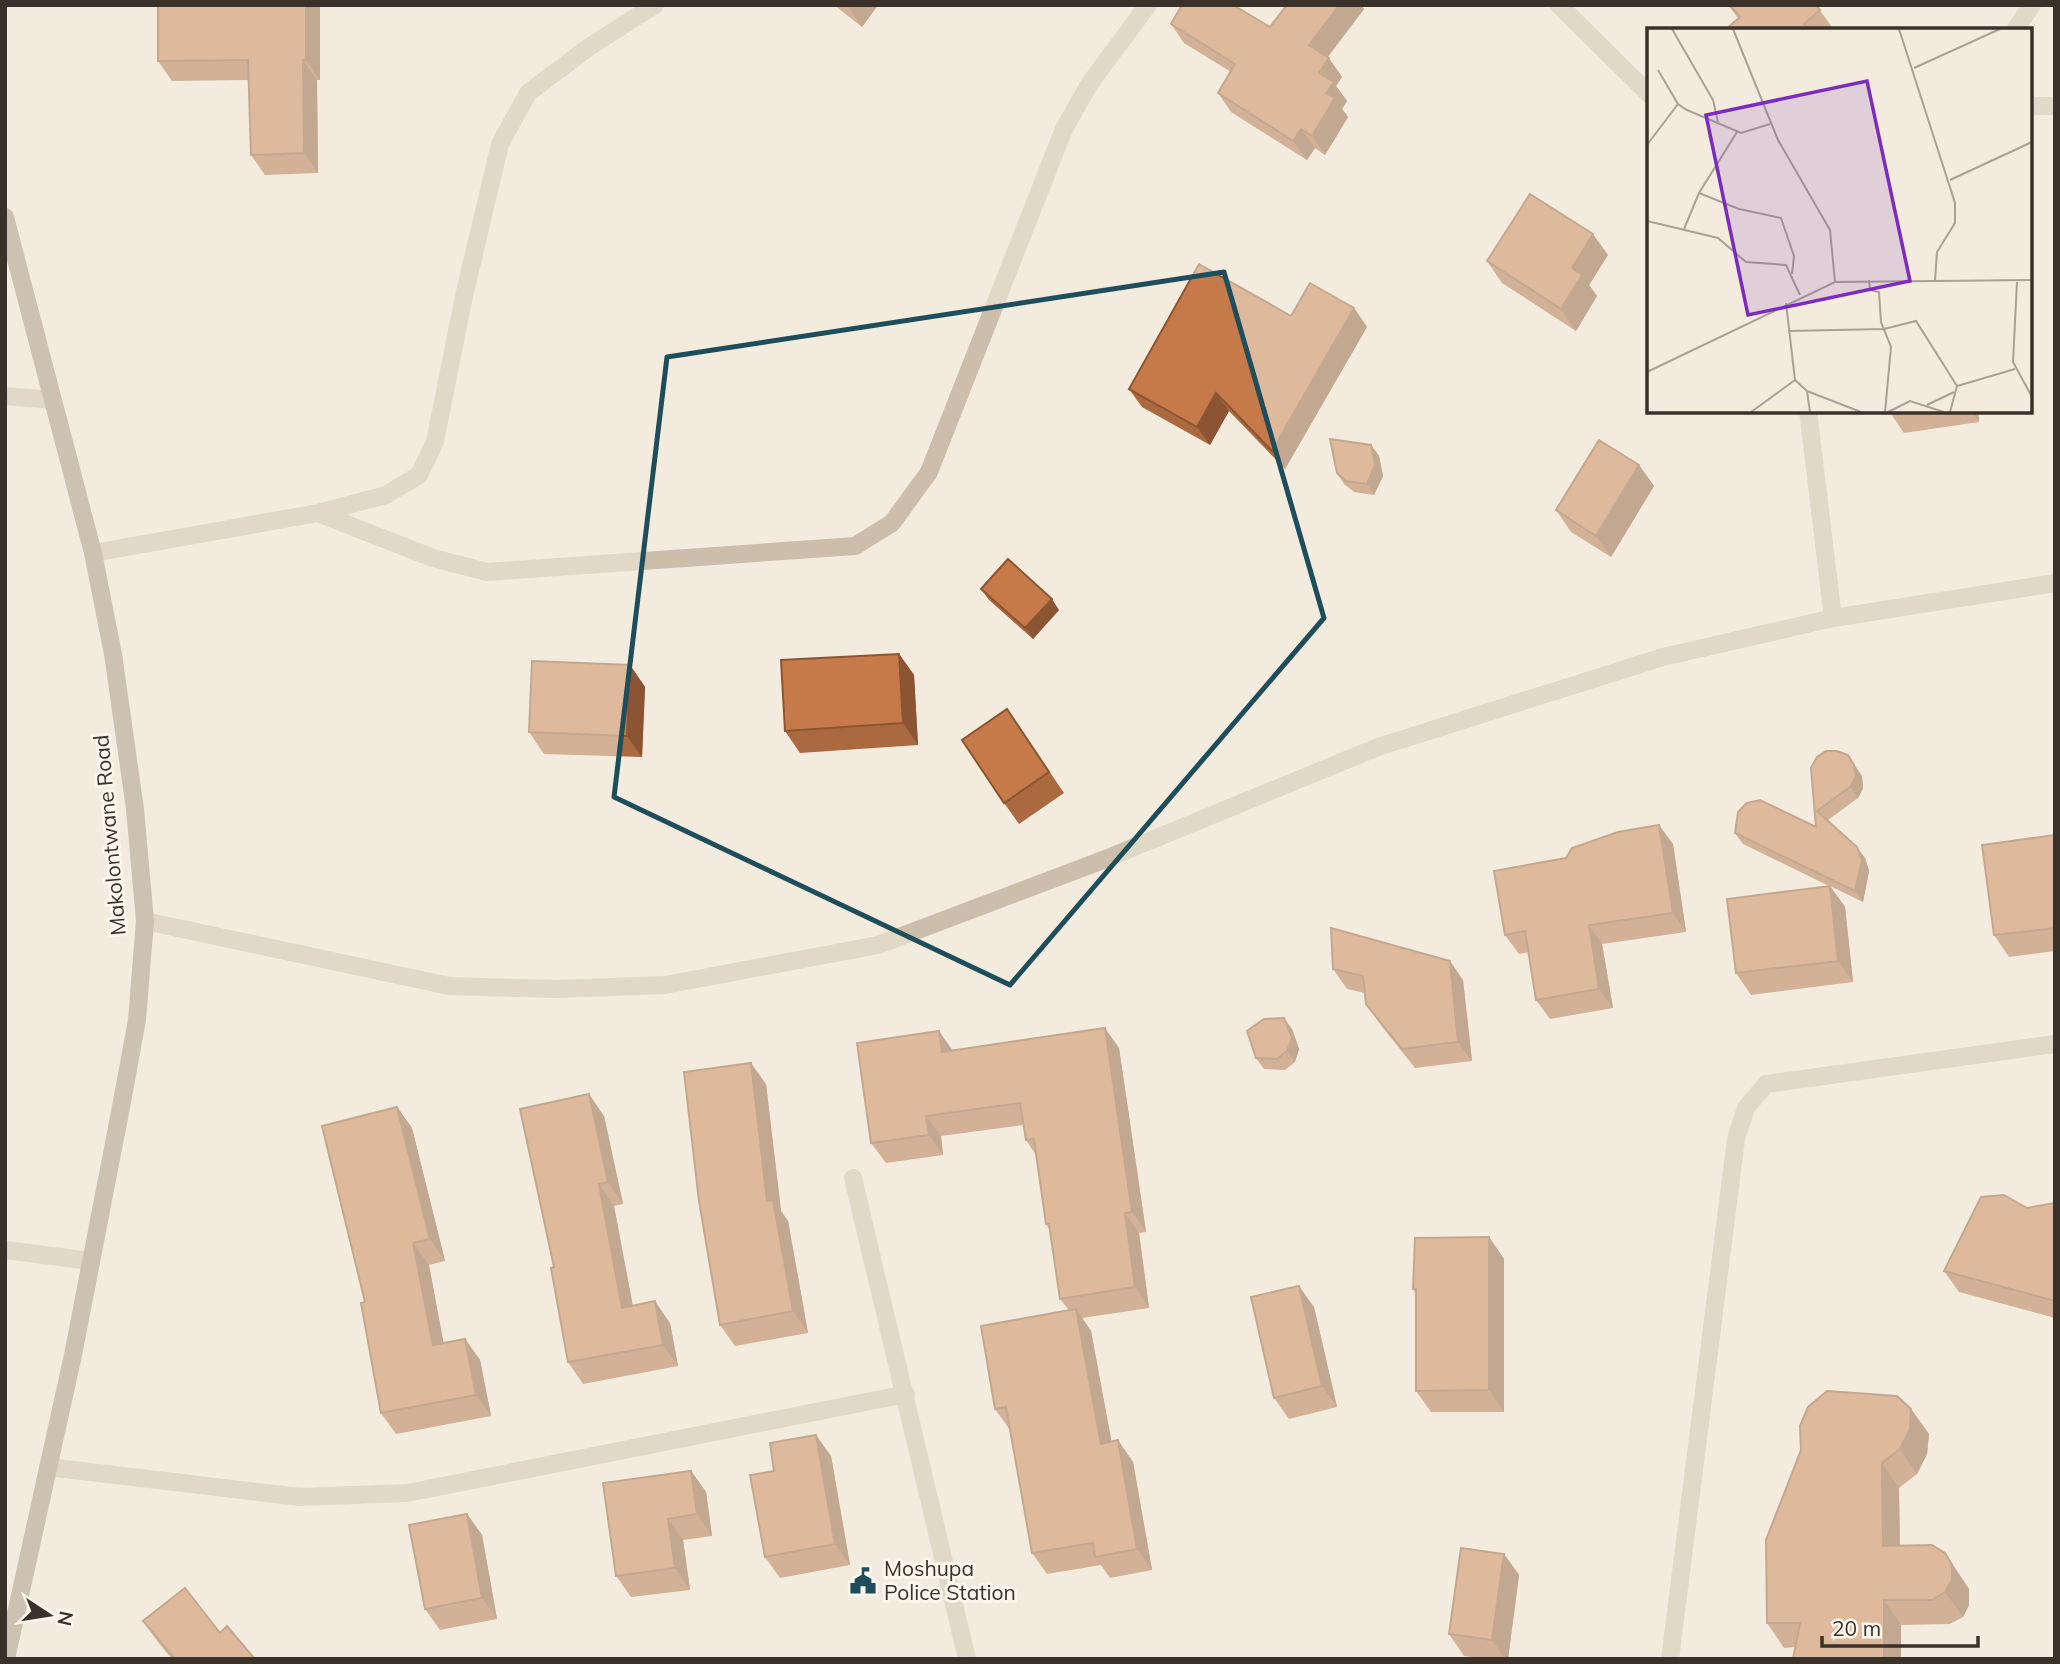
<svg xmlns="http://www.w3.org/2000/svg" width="2060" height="1664" font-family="Mulish,sans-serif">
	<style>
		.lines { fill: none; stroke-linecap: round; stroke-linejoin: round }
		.lane { stroke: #ccbeaa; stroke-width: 18 }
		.street { stroke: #ccbeaa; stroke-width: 18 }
		.secondary { stroke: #9f8e7b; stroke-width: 18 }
		.wall { fill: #ab693f }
		.shaded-wall { fill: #8b5533 }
		.building { fill: #c77a49; stroke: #8b5533; stroke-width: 2 }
		.marked { fill: none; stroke: #1e4e5b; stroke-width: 5; stroke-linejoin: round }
		.labels { text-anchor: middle; stroke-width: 6; stroke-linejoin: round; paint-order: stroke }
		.street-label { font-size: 21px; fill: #39312a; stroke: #faf6eb }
		.poi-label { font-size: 21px; fill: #39312a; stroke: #faf6eb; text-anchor: start }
		.inset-road { fill: none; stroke: #a9a196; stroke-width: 2 }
		.view { fill: #7b2cbf; fill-opacity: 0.15; stroke: #7b2cbf; stroke-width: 3.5 }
		.inset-edge { fill: none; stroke: #39312a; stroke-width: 3.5 }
	</style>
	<rect width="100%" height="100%" fill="#f3ecde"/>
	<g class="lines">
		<path class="lane" d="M853,1178L967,1659
			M48,1467L300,1497L407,1493L906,1394
			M1670,1659L1736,1139L1746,1108L1766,1084L2055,1044"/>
		<path class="street" d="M1559,5L1649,94
			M2015,30L2032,5
			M2030,106H2055
			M5,396L53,400
			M1808,411L1833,618
			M318,513L433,558L487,572L855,546L892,523L929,472L1064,129L1090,83L1148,5
			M93,553L318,513L386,495L419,475L435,442L464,296L500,144L528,93L589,47L655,5
			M145,921L449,986L556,989L665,985L878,945L1103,860L1378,747L1663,657L1833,618L2055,583
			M5,1250L91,1261"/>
		<path class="secondary" d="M5,217L93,553L113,654L135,809L145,921L137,1020L121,1107L73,1355L6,1659"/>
	</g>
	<path class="wall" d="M320,5V80H317L318,173L265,175L251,155L249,80L172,81L158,61Z
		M834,5H878L862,27Z
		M1287,5H1361L1364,9L1328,57L1342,77L1336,86L1347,101L1342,109L1348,117L1325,155L1315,148L1307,160L1231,112L1218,93L1231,72L1184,43L1171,24L1270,27Z
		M1728,5H1816L1834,30H1725L1738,18Z
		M1608,255L1589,285L1597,296L1576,331L1502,283L1487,261Z
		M1354,308L1367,327L1285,469L1229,411L1210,445L1142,407L1129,389L1291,316Z
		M1889,411H1978L1979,422L1904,433Z
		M1371,445L1379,456L1383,476L1374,495L1354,492L1344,484L1337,473Z
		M1639,465L1654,486L1611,557L1571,532L1556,510Z
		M981,589L1059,610L1033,639L989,600Z
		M899,654L914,675L918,745L800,753L785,731Z
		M630,665L645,687L642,757L544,754L529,732Z
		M1022,731L1064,793L1019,824L1004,803Z
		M1811,768L1862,776L1863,788L1858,798L1828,820L1865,858L1869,871L1863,902L1830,886L1845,907L1853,982L1751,995L1736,973L1829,886L1743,844L1735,833L1816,827Z
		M2055,835V951L2009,957L1994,935Z
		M1673,844L1686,932L1602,944L1613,1008L1550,1019L1536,1000L1529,952L1519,954L1505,935Z
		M1333,969L1463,980L1472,1061L1415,1068L1380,1024L1366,1004L1365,993L1347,989Z
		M1292,1029L1299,1049L1295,1062L1285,1070L1264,1069L1256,1058Z
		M1119,1048L1146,1232L1139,1233L1149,1308L1082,1318L1091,1331L1111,1442L1133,1462L1152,1570L1110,1578L1101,1565L1047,1574L1032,1553L1010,1430L995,1409L1069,1310L1060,1299L1050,1230L1046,1224L1036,1155L1026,1140L1023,1125L941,1136L943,1155L886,1163L871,1143L953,1050Z
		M766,1084L781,1211L788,1221L808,1333L735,1346L720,1325Z
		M397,1107L412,1128L445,1261L429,1265L443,1343L465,1339L480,1360L491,1416L396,1434L381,1413L365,1302Z
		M604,1116L623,1204L614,1206L633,1306L670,1323L678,1366L583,1384L568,1362L554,1267Z
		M2055,1203V1318L1959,1292L1944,1271L2027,1208Z
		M1489,1237L1504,1259V1412H1431L1416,1391V1294L1413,1289Z
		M1314,1307L1337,1407L1289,1419L1274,1398Z
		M1911,1409L1929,1434L1927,1454L1917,1474L1899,1488L1900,1546L1945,1553L1969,1589V1605L1963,1617L1950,1624L1901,1625V1659H1793L1795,1647L1784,1648L1767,1623Z
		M831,1456L850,1565L780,1578L765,1557L774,1471Z
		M691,1471L706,1492L712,1536L683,1540L690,1590L631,1597L616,1576Z
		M467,1514L482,1535L497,1619L440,1630L425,1609Z
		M1504,1554L1519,1575L1508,1659H1486L1464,1656L1449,1634Z
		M143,1621L220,1633L255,1659H172L158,1642Z"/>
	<path class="shaded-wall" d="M306,5H320V80L306,60Z
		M847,5H878L862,27Z
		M1339,5H1361L1364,9L1322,64L1309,45Z
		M1329,58L1342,77L1336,86L1347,101L1342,109L1348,117L1325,155L1312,136L1319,73Z
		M303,60L317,80L318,173L304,153Z
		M1301,129L1315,148L1307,160L1293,141Z
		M1593,234L1608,255L1589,285L1597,296L1576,331L1561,309L1572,268Z
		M1354,308L1367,327L1285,469L1272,451Z
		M1216,393L1229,411L1210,445L1197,427Z
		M1972,411H1978L1979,422Z
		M1371,445L1379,456L1383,476L1374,495L1367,484Z
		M1639,465L1654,486L1611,557L1596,536Z
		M1052,599L1059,610L1033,639L1025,628Z
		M899,654L914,675L918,745L903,723Z
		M630,665L645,687L642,757L627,736Z
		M1848,755L1862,776L1863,788L1858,798L1850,787Z
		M1659,825L1673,844L1686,932L1673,913Z
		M1857,847L1865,858L1869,871L1863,902L1855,891Z
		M1830,886L1845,907L1853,982L1838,961Z
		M1589,925L1602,944L1613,1008L1599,989Z
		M1450,961L1463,980L1472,1061L1458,1042Z
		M1284,1018L1292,1029L1299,1049L1295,1062L1287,1051Z
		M1105,1028L1119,1048L1146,1232L1132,1212Z
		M939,1031L953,1051L942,1052Z
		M751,1063L766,1084L781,1211L788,1221L808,1333L793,1311L767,1201Z
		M589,1094L604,1116L623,1204L608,1182Z
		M397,1107L412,1128L445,1261L430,1239Z
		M926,1116L941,1136L943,1155L929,1135Z
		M599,1184L614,1206L637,1329L622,1308Z
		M1125,1213L1139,1233L1149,1308L1135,1287Z
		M1489,1237L1504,1259V1412L1489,1390Z
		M413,1243L429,1265L448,1366L433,1345Z
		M1299,1286L1314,1307L1337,1407L1322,1386Z
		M655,1301L670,1323L678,1366L663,1345Z
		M1076,1309L1091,1331L1116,1465L1101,1444Z
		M465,1339L480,1360L491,1416L476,1395Z
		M1911,1409L1929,1434L1927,1454L1917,1474L1900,1449Z
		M816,1435L831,1456L850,1565L835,1544Z
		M1118,1440L1133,1462L1152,1570L1137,1549Z
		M1882,1463L1899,1488L1900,1570L1883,1546Z
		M691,1471L706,1492L712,1536L697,1514Z
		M467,1514L482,1535L497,1619L482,1598Z
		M668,1519L683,1540L690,1590L675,1568Z
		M1945,1553L1969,1589V1605L1963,1617L1945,1592Z
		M1504,1554L1519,1575L1508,1659H1505L1492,1640Z
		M1884,1600L1901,1625V1659H1884Z"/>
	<path class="building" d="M158,5H306V60H303L304,153L251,155L248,60L158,61Z
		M1182,5H1233L1270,27L1287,5H1339L1309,45L1329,58L1319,73L1334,82L1326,93L1335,98L1312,136L1301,129L1293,141L1218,93L1235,64L1171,24Z
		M1730,5H1816L1820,10L1804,24L1809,30H1725L1740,17Z
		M1530,194L1593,234L1572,268L1582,275L1561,309L1487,261Z
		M1199,264L1291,316L1310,283L1354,308L1272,451L1216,393L1197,427L1129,389Z
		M1330,439L1371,445L1375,465L1367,484L1346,481L1337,473Z
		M1599,440L1639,465L1596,536L1556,510Z
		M1008,559L1052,599L1025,628L981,589Z
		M899,654L903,723L785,731L781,660Z
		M532,661L630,665L627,736L529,732Z
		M1007,709L1049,772L1004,803L962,740Z
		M1826,751H1837L1848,755L1854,765L1856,777L1850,787L1817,811L1857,847L1862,860L1855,891L1735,833L1738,812L1747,803L1760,800L1816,827L1811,768L1817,757Z
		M1659,825L1673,913L1589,925L1599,989L1536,1000L1525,931L1505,935L1494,871L1566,858L1572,848L1618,832Z
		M2055,835V928L1994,935L1982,845Z
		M1830,886L1838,961L1736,973L1727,899Z
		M1331,928L1450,961L1458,1042L1402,1049L1366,1004L1363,976L1333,969Z
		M1284,1018L1292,1038L1287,1051L1277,1059L1256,1058L1247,1031L1264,1019Z
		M1105,1028L1132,1212L1125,1213L1135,1287L1060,1299L1049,1224H1046L1034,1139L1026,1140L1020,1103L926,1116L929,1135L871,1143L857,1043L939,1031L942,1052Z
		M751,1063L767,1201L773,1200L793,1311L720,1325L699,1201L684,1072Z
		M589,1094L608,1182L599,1184L622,1308L655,1301L663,1345L568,1362L551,1268L554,1267L520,1109Z
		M397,1107L430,1239L413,1243L433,1345L465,1339L476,1395L381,1413L361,1303L365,1302L322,1126Z
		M2004,1195L2027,1208L2055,1203V1301L1944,1271L1981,1197Z
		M1489,1237V1390L1416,1391V1289H1413L1415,1238Z
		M1299,1286L1322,1386L1274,1398L1251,1297Z
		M1076,1309L1101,1444L1118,1440L1137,1549L1095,1557L1093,1543L1032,1553L1006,1407L995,1409L981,1326Z
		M1827,1391L1897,1396L1911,1409L1910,1429L1900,1449L1882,1463L1883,1546L1932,1545L1945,1553L1952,1565V1580L1945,1592L1932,1600H1884V1659H1793L1800,1623H1767L1766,1540L1801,1450L1800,1426L1808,1407Z
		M816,1435L835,1544L765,1557L750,1475L774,1471L770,1443Z
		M691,1471L697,1514L668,1519L675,1568L616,1576L603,1483Z
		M467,1514L482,1598L425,1609L409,1525Z
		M1461,1548L1504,1554L1492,1640L1449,1634Z
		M185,1588L220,1633L227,1626L255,1659H175L143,1621Z"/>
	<path d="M0 0H2060V1664H0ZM1224,272L1324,618L1010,985L614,797L667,357Z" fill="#f3ecde" fill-opacity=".55" fill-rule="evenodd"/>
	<path class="marked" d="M1224,272L1324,618L1010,985L614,797L667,357Z"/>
	<defs>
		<g id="civic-bare" transform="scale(2.1)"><path d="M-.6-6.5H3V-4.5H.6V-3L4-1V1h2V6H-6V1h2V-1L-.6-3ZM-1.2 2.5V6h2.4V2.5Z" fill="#1e4e5b" stroke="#faf6eb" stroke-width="2.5" paint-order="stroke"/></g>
	</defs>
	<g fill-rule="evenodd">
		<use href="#civic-bare" x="863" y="1581"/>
	</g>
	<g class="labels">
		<g class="street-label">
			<text transform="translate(110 835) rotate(-95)" y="7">Makolontwane Road</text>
		</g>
		<g class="poi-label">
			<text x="884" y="1576">Moshupa<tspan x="884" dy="24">Police Station</tspan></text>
		</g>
	</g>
	<g transform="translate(1647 28)">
		<rect width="385" height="385" fill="#f3ecde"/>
		<path class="inset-road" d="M25,1L66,72L71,94M86,1L131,112L183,202L188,254M252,1L308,175V195L290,224L288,253M267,40L353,1M11,42L31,76L40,82L94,105L123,96M0,117L31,76M303,152L385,114M52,165L92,181L134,190L147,228L145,246M0,193L71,210L99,234L139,237L153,267M37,201L52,165L90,104M222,252L223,262L232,264L234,294L244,319L238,384M370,254L366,334L385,369M139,275L148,352L160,363L163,384M141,303L237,301L269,293L310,358M0,344L188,254L385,252M160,363L214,384M280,377L307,364M104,384L148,352M241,384L263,373L297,384M303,384L310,358L368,341"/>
		<path class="view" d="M220,53L263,253L101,287L59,87Z"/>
		<rect width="385" height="385" class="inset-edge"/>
	</g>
	<rect width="2060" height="1664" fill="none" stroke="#39312a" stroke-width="14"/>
	<g transform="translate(49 1615) rotate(102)" stroke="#faf6eb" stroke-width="5" paint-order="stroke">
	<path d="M0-5L12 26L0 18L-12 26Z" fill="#39312a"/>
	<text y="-10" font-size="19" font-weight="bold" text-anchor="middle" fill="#39312a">N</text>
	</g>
	<path d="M1822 1636v10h156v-10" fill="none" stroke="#39312a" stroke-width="3.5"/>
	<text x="1832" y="1636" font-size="21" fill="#39312a" stroke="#faf6eb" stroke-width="5" paint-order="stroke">20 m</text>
</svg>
